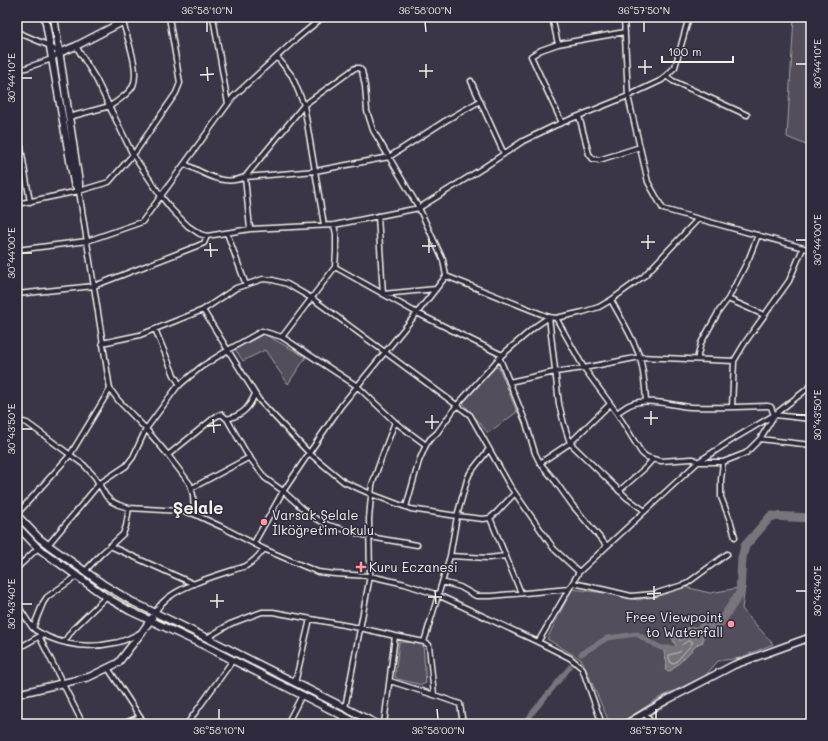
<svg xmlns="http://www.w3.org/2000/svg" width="828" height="741" font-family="Mali,sans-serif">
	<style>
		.green { fill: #534e5c; stroke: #a4a0a2 }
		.water { fill: #78747b; stroke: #aaa6a7 }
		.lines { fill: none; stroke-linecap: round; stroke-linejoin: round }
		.shore { stroke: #c2bfbc; stroke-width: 1 }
		.canal { stroke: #78747b; stroke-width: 5 }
		.river { stroke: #78747b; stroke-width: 9 }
		.street-casing { stroke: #f4f1e8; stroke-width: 7 }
		.secondary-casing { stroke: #f4f1e8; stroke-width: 9 }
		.street { stroke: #2f2a3d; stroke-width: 4 }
		.secondary { stroke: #2f2a3d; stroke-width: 6 }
		.ticks { fill: none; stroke: #f4f1e8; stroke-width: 1.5 }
		.poi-dot { fill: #ff9aa2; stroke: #2f2a3d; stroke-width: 1.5 }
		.labels { text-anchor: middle; stroke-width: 3; stroke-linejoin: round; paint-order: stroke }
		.poi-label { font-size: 13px; fill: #f4f1e8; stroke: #2f2a3d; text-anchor: start }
		.district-label { font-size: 17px; font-weight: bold; fill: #f4f1e8; stroke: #2f2a3d }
		.neatline { fill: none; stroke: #f4f1e8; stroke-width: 1.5 }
		.ticks-label { font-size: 10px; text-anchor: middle; fill: #f4f1e8 }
	</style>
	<rect width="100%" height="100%" fill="#3b3647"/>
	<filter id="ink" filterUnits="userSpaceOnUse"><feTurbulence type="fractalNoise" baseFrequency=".025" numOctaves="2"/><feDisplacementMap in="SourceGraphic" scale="8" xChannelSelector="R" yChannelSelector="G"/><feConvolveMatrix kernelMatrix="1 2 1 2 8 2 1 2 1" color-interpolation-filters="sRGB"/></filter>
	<g filter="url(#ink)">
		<path class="green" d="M794,17H811V147L787,137Z
			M264,334L306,357L288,384L265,350L243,361L235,349Z
			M496,367L499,368L517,412L488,433L463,403Z
			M685,587L710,593L745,587L742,609L773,644L740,658L718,661L705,676L659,698L621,723L609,722L582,660L547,639L572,589L605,593L638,600Z
			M399,642L423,643L426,683L422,685L398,679L395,677Z"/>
		<path class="water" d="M704,618L709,621V628L703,631V642L698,644L673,669L670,671L665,670L667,664L663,648H664L671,650L677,648L672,638L674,634L679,633L680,641L689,635L692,637L695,636L686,628C696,628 700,628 704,618Z"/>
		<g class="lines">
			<path class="shore" d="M688,641H692V644L676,662L673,664L671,663L669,658V655L680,652L682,645Z"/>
			<path class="canal" d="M654,644L661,648H684
				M581,654L607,638L637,634L650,642
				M525,724L533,712L570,667"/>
			<path class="river" d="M700,632L701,629L709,628L720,623L740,593L742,558L745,546L771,516L811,518"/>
			<g class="street-casing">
				<path id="street" d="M213,17L228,104
					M552,17L558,44
					M624,17L628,96L648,182L663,209L811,250
					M17,32L50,46L59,53L52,59L17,71
					M76,46L96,79L133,155L161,196L172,210L188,226L200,234L207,236L250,229L334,225L419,208L483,168L523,141L554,126L628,96L662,80L675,67L689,17
					M277,57L292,76L304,105L324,225
					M666,76L673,81L747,115
					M471,81L504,154
					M579,116L589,154L593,159L599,160L640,147
					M69,117L110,106C117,102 129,93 133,86C140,70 127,38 123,22
					M562,123L531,56L541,50L558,44L625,32
					M17,124L30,202
					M185,164C204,173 223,187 245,177L304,105L355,68H359L362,71L365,86L367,111L373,130L419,208L443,260L446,276L417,313L341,406L282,493L254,543
					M79,191L110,389L118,400L146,429L168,455L190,484L193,495L194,514
					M17,204L79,191L109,182L136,151L176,93L180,83L169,17
					M378,216L383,294L436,289
					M250,229L245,177L315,171L389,157L445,121L480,101
					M227,233L246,285
					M17,250L87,241L142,222L233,97L294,41L323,17
					M335,267L417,313L502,355
					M446,276L549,317L556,318L583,312L599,307L611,300L644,276L698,219
					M17,294L94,286L197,246L204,243L207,236
					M728,299L764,315
					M611,300C621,318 632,336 639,355C644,370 645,386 646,401
					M203,310L236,288L263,279L273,280L287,284L313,299L470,415L510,486L554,549L579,572
					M549,317L559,404L564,424L570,443L627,498L645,511
					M556,318L584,368L617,413L641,452L644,455L647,457L653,459L661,461L691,459H694L698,462H723L746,453L760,439L774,416
					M155,329L174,375L180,385
					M282,337L335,267L336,252V234L334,225
					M102,343L140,335L203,310L259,400L309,453L344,482L371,494L411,509L457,516L483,519L490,518L497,512L515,493
					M500,359L526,423L535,453L540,463L555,481L573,506L607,546
					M698,359V355L701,343L719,311L728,299L749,258L758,235
					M509,382L555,372L584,368L640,357L734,361
					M732,407L734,361L746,341L789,281L803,248
					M617,413C624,408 630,403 639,402C656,399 674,406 691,407C717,408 742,407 768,406L771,407L774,415
					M775,415L811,419
					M227,419C243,415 249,408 255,394
					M17,420L27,423L34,428L84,465L95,477L106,496L111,501L119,505L129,508L181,511L194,514L222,527L264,549L301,565L318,572L335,574L370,576L405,584L438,595L538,642L570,658L582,668L602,724
					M760,439L811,445
					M168,455L215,417L221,414L227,419L247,454L265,478L283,491L311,516L328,525L370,537L417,545
					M723,462L721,480V497L731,523L735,537
					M540,463L570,443L610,404
					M192,488L250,457
					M619,491L645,468L653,459
					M406,507L419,461L426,445
					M17,514L70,455L110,389
					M490,518L521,593
					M48,545L99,484L126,466L133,457L146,429L177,387L201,367L228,350L262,331L282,337L357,386L395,422L426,445L430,439L437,433L457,405L502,355L536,326L549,317
					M110,546L194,584
					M450,556L488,558L506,556
					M17,568L38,548
					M85,571L101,554L110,546L123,534L126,526L129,508
					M442,582L460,587L476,596H491L569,589
					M573,583L606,590L631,596L654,594L686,584L727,554
					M17,604C22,612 27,620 32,627C36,632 43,634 48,637C69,646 92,648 114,643C123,642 132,637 140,633
					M154,613C157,610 159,606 162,603C179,585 222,574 246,566C254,561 259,556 264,549
					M33,628L43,603L47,597L77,576
					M39,636L83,724
					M207,638L230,624L262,612H273L360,628L395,636
					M64,642L73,629L106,597
					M424,642L450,556L457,516L467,480L470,473L489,449
					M538,642L579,572L698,462L735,438L774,415L806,390L811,385
					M17,649L40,636
					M108,668L140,717L122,724
					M390,681L434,695
					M295,683L310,619
					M345,708L370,576L369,519L372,485L381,459L395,422
					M644,713L653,724
					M17,716L21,724
					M140,717L146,724
					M187,724L233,660
					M287,724L302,695
					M341,724L343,716
					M384,724L395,636L424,642L429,645L434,695L460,704L463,724"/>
			</g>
			<g class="secondary-casing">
				<path id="secondary" d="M45,17L52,59L74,183L78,189
					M54,17L79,183V191
					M59,53L76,46L132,17
					M17,515L39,538L48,545L103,584L133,602L207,638L377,724
					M17,526L38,548L106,597L130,611L203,645L359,724
					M17,694L89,677L118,663L142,632L152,618
					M626,724L667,700L734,665L811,637"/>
			</g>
			<use href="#street" class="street"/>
			<use href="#secondary" class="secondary"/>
		</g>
	</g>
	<path class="ticks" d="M207,22V32M425,22L426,32M644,22V32M645,60V74M426,64V78M796,64H806M207,67L208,81M638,67H652M419,71H433M200,75L214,74M22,78H32M648,235V249M429,239V253M796,240H806M641,242H655M210,243L211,257M422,246H436M204,250H218M22,253H32M651,411V425M432,415V429M796,415H806M644,418H658M213,419L214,433M425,422H439M207,426L221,425M22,429H32M654,586V600M435,590L436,604M796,591H806M217,594V608M647,594L661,593M428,597H442M210,601H224M22,604H32M219,709V719M437,709L438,719M656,709V719"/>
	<g class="poi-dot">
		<circle cx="264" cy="522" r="4"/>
		<path d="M359 561h4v4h4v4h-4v4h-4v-4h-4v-4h4z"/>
		<circle cx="731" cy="624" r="4"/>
	</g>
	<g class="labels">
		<g class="poi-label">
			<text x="272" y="520">Varsak Şelale<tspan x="272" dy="15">İlköğretim okulu</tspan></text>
			<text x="369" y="572">Kuru Eczanesi</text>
			<text x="723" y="622" text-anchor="end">Free Viewpoint<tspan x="723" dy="15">to Waterfall</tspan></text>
		</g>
		<g class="district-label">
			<text x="198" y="514">Şelale</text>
		</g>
	</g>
	<rect width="828" height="741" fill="none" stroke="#2f2a3d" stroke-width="44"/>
	<path d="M662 56v6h71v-6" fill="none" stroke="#f4f1e8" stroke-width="2"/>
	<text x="668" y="56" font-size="12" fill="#f4f1e8" stroke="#2f2a3d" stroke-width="3" paint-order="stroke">100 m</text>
	<rect x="22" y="22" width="784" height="697" class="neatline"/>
	<g class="ticks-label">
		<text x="207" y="14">36°58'10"N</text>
		<text x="425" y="14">36°58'00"N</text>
		<text x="644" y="14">36°57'50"N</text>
		<text transform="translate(817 64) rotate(-90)" y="4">30°44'10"E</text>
		<text transform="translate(11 78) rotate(-90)" y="4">30°44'10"E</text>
		<text transform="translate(817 240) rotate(-90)" y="4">30°44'00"E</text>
		<text transform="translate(11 253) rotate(-90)" y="4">30°44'00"E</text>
		<text transform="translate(817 415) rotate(-90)" y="4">30°43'50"E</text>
		<text transform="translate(11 429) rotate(-90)" y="4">30°43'50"E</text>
		<text transform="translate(817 591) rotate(-90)" y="4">30°43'40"E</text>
		<text transform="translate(11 604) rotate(-90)" y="4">30°43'40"E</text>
		<text x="219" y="734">36°58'10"N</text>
		<text x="438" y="734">36°58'00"N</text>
		<text x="656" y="734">36°57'50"N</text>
	</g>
</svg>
